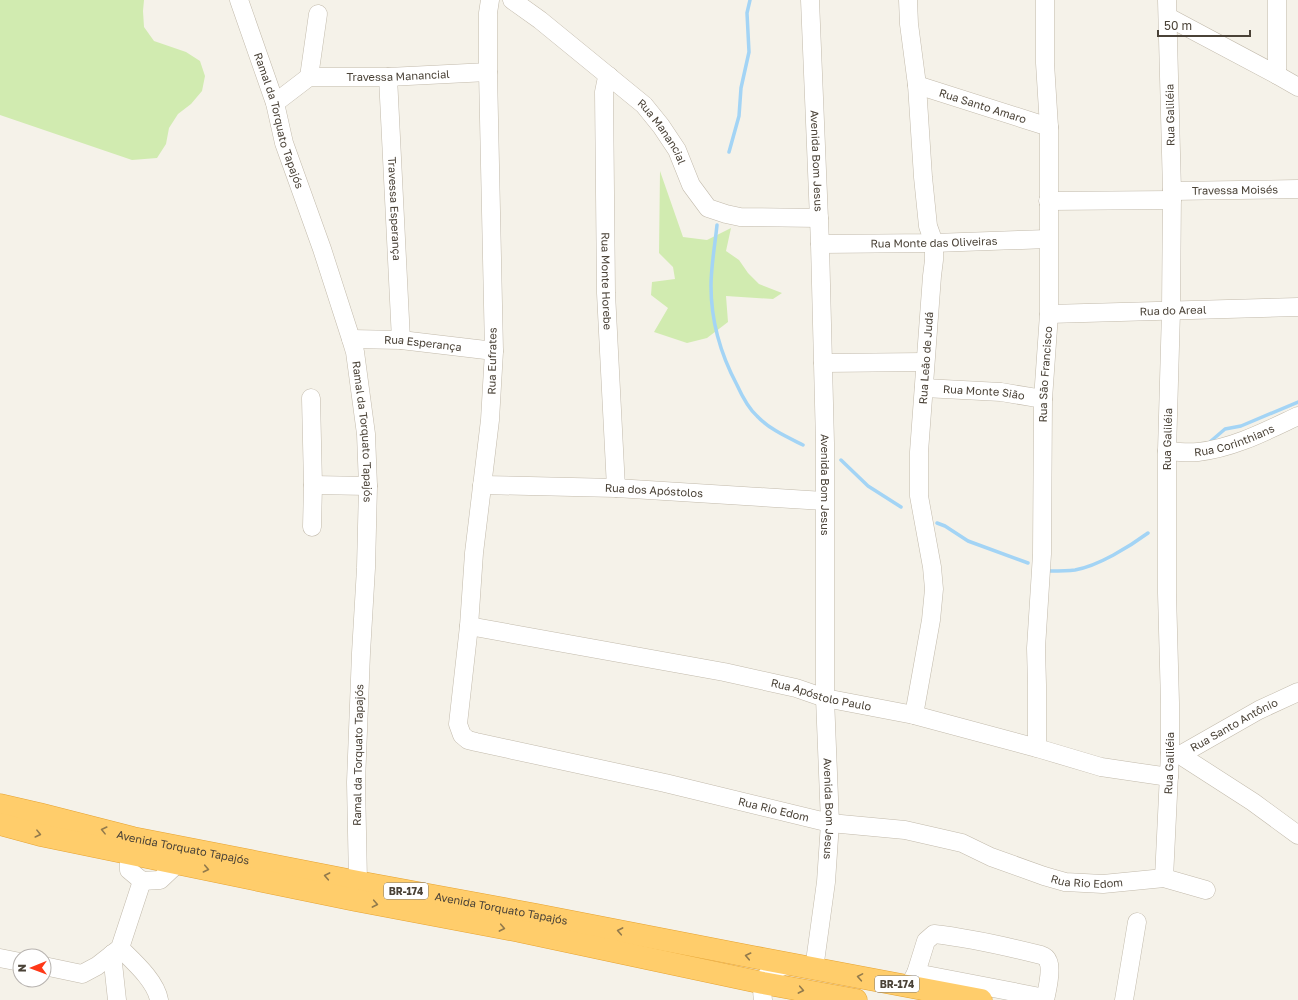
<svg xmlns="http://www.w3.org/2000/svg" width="1298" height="1000" font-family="'Golos Text',sans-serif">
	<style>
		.green { fill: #d1ebb0 }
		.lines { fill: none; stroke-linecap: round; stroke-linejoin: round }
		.stream { stroke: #a3d4f5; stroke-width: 3.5 }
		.minor-casing { stroke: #c2baab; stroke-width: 19 }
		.highway-casing { stroke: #e6a332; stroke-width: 23 }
		.minor { stroke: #fff; stroke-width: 18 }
		.highway { stroke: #ffcd6b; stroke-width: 22 }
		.oneway { stroke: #927a4c }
		.labels { text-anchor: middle; stroke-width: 3.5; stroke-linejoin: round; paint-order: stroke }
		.shield { fill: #fff; stroke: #807b73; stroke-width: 1 }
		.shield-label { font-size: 10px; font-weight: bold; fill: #4a4237 }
		.street-label { font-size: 11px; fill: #4a4237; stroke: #fff }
	</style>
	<rect width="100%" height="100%" fill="#f5f2e9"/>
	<path class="green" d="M0,0H144L143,11L144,27L154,41L186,52L200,61L205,76L202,91L191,104L178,114L169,128L166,144L157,158L132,160L0,115Z
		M660,171L683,237L707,240L731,228L726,251L739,260L748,273L759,284L782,293L773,299L726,296L728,322L707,338L687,343L654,332L668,308L651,295L652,282L675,279L673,267L659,253Z"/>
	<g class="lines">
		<path class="stream" d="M729,152L739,116L741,88L749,52L747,13L750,0
			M717,225C715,245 711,266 711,286C711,321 721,355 737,385C742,396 748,408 757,416C769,429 787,437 803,445
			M1211,441L1225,429L1241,426L1298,402
			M841,460L868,486L901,507
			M937,523L945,526L968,541L1028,563
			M1050,571C1058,571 1067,571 1075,570C1098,566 1129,547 1148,533"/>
		<g class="minor-casing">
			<g id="minor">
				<path id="s1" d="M239,0L275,103L284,143L322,249L351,339L355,352L366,434L368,486L366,568L361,653L356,782L358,882"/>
				<path id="s2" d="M490,0L488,13V72L494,351L490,420L474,553L469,626L458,724L462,735L468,740L476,742L665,783L830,823L905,830L962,843L991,857L1044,876L1065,882L1103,884L1164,878L1206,890"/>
				<path id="s3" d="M512,0L540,20L644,105L661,126L677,150L691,185L708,208L726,214L740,217L819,218"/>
				<path id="s4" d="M810,0L820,244L825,443V698L830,823L826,882L814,969"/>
				<path d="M908,0L909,24L917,85L923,177L928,226L934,243V260L932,276L919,452V496L932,567L934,589L931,620L914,715"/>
				<path d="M1277,0V75"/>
				<path d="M1168,17L1277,75L1298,87"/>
				<path id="s5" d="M609,76L606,82L604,92L606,293L616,488"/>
				<path d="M309,77L318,14"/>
				<path id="s6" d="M388,77L401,340"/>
				<path id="s7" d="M917,85L1049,127"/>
				<path id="s8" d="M275,103L309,77H388L488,72"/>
				<path id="s9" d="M1172,191L1298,189"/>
				<path d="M1048,201L1172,200"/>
				<path id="s10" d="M820,244L934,243L1048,239"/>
				<path id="s11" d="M1049,314L1298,307"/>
				<path id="s12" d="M351,339L401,340L494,351"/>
				<path d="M823,363L925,362"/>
				<path id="s13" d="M924,388L1001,392L1043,399"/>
				<path d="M311,398L313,485L312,527"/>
				<path id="s14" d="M1167,451C1177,452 1188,453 1198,452C1234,448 1266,431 1298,416"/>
				<path d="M313,485L368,486"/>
				<path id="s15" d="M482,485L616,488L824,501"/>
				<path id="s16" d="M469,626L724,672L796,688L825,698L914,715L1037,748L1101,767L1169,777"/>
				<path id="s17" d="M1037,748V685L1036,648L1042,554L1043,399L1049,314V127L1045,63V0"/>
				<path id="s18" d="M1170,753L1180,755L1259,710L1298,692"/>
				<path d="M1180,755L1253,802L1298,835"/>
				<path d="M129,853V870L142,881L160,880L178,863"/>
				<path id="s19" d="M1164,878L1170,753V703L1167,593V451L1171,311L1172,191L1167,0"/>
				<path d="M120,948C133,961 156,981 159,1000"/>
				<path d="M112,954L117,1000"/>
				<path d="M0,958L20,962"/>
				<path d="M44,966L82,974L97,966L120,948L142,881"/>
				<path d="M916,973L1045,998"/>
				<path d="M909,986L916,973L926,941L934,934C970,938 1005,946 1041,955C1044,956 1047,958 1048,961C1052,969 1047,991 1045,1000"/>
				<path d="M763,1000C759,976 769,970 790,964"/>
				<path d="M1124,1000L1137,922"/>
			</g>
		</g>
		<g class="highway-casing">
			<g id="highway">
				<path id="s20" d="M0,805L39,814L133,838L358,882L537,915L753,957L981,1000"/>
				<path d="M0,824L40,835L355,900L519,931L763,983L856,1000"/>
			</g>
		</g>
		<use href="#minor" class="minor"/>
		<use href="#highway" class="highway"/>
	</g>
	<defs><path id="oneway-chevron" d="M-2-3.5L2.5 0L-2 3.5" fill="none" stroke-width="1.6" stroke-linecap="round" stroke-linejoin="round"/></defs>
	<g class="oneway">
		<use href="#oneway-chevron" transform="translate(104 830) rotate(-166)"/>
		<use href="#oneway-chevron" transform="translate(38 834) rotate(14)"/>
		<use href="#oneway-chevron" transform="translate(206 869) rotate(12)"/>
		<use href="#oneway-chevron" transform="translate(327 876) rotate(-169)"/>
		<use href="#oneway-chevron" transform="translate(375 904) rotate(11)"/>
		<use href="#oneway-chevron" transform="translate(502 928) rotate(11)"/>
		<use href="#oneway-chevron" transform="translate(620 931) rotate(-169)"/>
		<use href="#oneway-chevron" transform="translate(748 956) rotate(-168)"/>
		<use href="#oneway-chevron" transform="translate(860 977) rotate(-170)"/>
		<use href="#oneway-chevron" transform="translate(801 990) rotate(11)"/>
	</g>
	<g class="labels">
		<g class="shield">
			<rect x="384" y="883" width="44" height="16" rx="3"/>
			<rect x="875" y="976" width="44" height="16" rx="3"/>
		</g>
		<g class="shield-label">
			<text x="406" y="895">BR-174</text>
			<text x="897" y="988">BR-174</text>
		</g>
		<g class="street-label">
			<text dy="4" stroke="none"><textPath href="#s8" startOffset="132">Travessa Manancial</textPath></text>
			<text dy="4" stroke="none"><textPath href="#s7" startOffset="69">Rua Santo Amaro</textPath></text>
			<text transform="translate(1170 115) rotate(-91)" y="4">Rua Galiléia</text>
			<text dy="4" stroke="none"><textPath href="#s1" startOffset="127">Ramal da Torquato Tapajós</textPath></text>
			<text dy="4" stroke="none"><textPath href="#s3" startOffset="201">Rua Manancial</textPath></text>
			<text dy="4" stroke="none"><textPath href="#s4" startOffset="161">Avenida Bom Jesus</textPath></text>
			<text dy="4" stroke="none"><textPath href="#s9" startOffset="63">Travessa Moisés</textPath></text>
			<text dy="4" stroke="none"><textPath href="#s6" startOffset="132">Travessa Esperança</textPath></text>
			<text dy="4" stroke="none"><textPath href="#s10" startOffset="114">Rua Monte das Oliveiras</textPath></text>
			<text dy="4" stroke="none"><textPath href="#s5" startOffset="206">Rua Monte Horebe</textPath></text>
			<text dy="4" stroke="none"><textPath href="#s11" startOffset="124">Rua do Areal</textPath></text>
			<text dy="4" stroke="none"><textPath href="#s12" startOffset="72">Rua Esperança</textPath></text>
			<text transform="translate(926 358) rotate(-86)" y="4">Rua Leão de Judá</text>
			<text transform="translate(492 361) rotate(-89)" y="4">Rua Eufrates</text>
			<text dy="4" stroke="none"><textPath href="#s17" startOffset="374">Rua São Francisco</textPath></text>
			<text dy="4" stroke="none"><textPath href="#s13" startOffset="60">Rua Monte Sião</textPath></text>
			<text dy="4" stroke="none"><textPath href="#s1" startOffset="451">Ramal da Torquato Tapajós</textPath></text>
			<text dy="4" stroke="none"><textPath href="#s14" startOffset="69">Rua Corinthians</textPath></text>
			<text dy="4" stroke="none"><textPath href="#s19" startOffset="439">Rua Galiléia</textPath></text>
			<text dy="4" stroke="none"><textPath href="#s4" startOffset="485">Avenida Bom Jesus</textPath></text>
			<text dy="4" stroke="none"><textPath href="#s15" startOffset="172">Rua dos Apóstolos</textPath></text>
			<text dy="4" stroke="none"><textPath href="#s16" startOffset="359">Rua Apóstolo Paulo</textPath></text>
			<text dy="4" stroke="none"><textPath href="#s18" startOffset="72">Rua Santo Antônio</textPath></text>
			<text transform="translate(358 755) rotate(-89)" y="4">Ramal da Torquato Tapajós</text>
			<text dy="4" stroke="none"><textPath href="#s19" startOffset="115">Rua Galiléia</textPath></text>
			<text dy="4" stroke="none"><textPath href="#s4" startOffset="809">Avenida Bom Jesus</textPath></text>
			<text dy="4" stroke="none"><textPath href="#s2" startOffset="1059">Rua Rio Edom</textPath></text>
			<text dy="4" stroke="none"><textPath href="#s20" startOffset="188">Avenida Torquato Tapajós</textPath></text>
			<text dy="4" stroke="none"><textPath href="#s2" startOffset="1383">Rua Rio Edom</textPath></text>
			<text dy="4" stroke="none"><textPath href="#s20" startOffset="512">Avenida Torquato Tapajós</textPath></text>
		</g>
	</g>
	<g transform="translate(32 968) rotate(269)"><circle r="19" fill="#ffffff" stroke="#b7b3af"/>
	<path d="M0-3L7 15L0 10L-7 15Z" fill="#ff3817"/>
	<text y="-6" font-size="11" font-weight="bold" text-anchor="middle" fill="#4a4237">N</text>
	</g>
	<path d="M1158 30v6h92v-6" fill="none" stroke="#4a4237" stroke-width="2"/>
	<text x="1164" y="30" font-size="12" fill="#4a4237" stroke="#ffffff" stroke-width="3" paint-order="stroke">50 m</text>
</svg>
